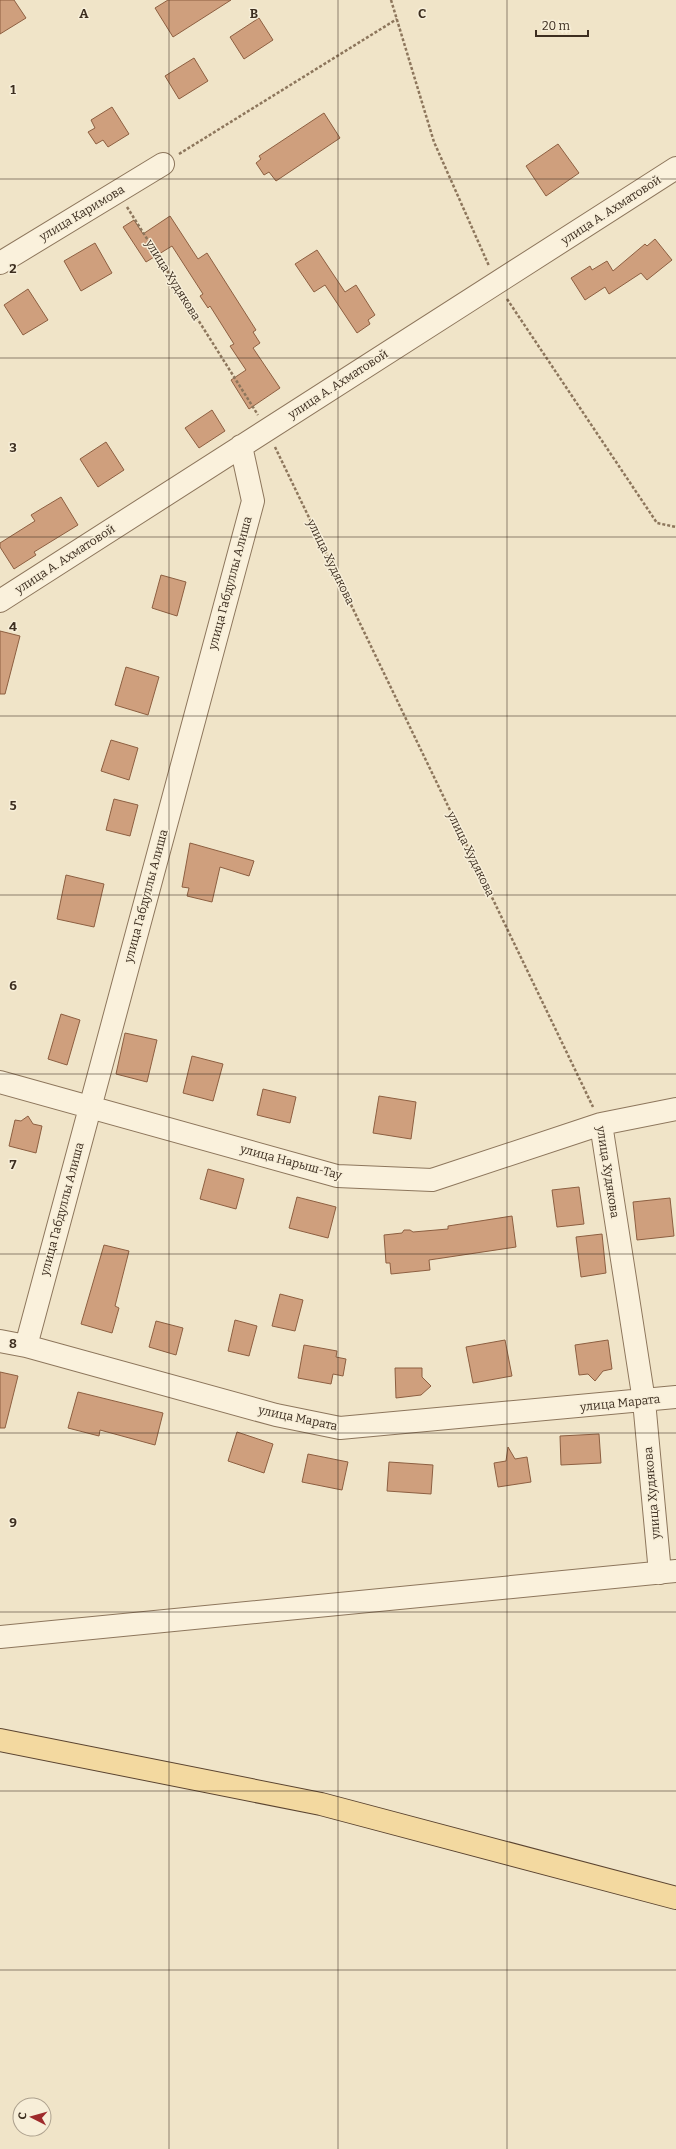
<svg xmlns="http://www.w3.org/2000/svg" width="676" height="2149" font-family="Bitter,serif">
	<style>
		.building { fill: #cf9f7d; stroke: #8d5f41 }
		.lines { fill: none; stroke-linecap: round; stroke-linejoin: round }
		.minor-casing { stroke: #8d765c; stroke-width: 24 }
		.major-casing { stroke: #5b4430; stroke-width: 24 }
		.path { stroke: #8d765c; stroke-width: 2.5; stroke-dasharray: 3 2; stroke-linecap: butt }
		.minor { stroke: #faf1dc; stroke-width: 22 }
		.major { stroke: #f3d9a0; stroke-width: 22 }
		.grid { fill: none; stroke: #3d2e20; stroke-width: 1; stroke-opacity: 0.55 }
		.labels { text-anchor: middle; stroke-width: 3; stroke-linejoin: round; paint-order: stroke }
		.street-label { font-size: 12px; fill: #3d2e20; stroke: #f7eed8 }
		.grid-label { font-size: 13px; text-anchor: middle; font-weight: bold; fill: #3d2e20; stroke: #f7eed8; stroke-width: 3; stroke-linejoin: round; paint-order: stroke }
	</style>
	<rect width="100%" height="100%" fill="#f0e4c8"/>
	<path class="building" d="M0,0H14L26,18L0,34Z
		M168,0H231L173,37L155,8Z
		M259,18L273,40L244,59L230,37Z
		M194,58L208,81L179,99L165,76Z
		M112,107L129,134L108,147L103,140L96,144L88,132L95,128L91,120Z
		M324,113L340,138L276,181L269,172L264,175L256,163L261,159L259,156Z
		M558,144L579,173L546,196L526,166Z
		M170,216L198,259L207,253L256,330L253,332L260,343L253,348L280,388L249,409L231,380L246,370L230,346L234,344L210,306L208,308L200,296L203,294L172,246L146,262L123,227L134,220L143,234Z
		M655,239L672,260L647,280L641,273L609,294L605,287L585,300L571,278L590,266L592,270L607,261L613,271L645,244L647,246Z
		M95,243L112,273L81,291L64,261Z
		M317,250L345,292L356,285L375,315L368,320L370,324L357,333L325,285L314,292L295,264Z
		M28,289L48,320L23,335L4,305Z
		M212,410L225,431L199,448L185,428Z
		M106,442L124,470L98,487L80,459Z
		M61,497L78,525L34,552L36,555L14,569L0,547V543L35,521L31,515Z
		M161,575L186,582L177,616L152,608Z
		M0,631L20,636L5,694H0Z
		M126,667L159,677L148,715L115,705Z
		M111,740L138,748L129,780L101,771Z
		M114,799L138,805L130,836L106,830Z
		M190,843L254,861L249,876L220,867L212,902L187,896L189,888L182,887Z
		M66,875L104,884L94,927L57,919Z
		M61,1014L80,1020L67,1065L48,1059Z
		M125,1033L157,1040L147,1082L116,1074Z
		M192,1056L223,1064L213,1101L183,1093Z
		M263,1089L296,1097L290,1123L257,1115Z
		M379,1096L416,1102L411,1139L373,1133Z
		M28,1116L33,1124L42,1126L36,1153L9,1146L15,1120L21,1121Z
		M208,1169L244,1179L236,1209L200,1199Z
		M579,1187L584,1224L557,1227L552,1190Z
		M297,1197L336,1207L328,1238L289,1228Z
		M670,1198L674,1236L637,1240L633,1202Z
		M512,1216L516,1247L429,1260L430,1270L391,1274L390,1263H386L384,1235L402,1233L404,1230H410L413,1232L448,1229V1226Z
		M602,1234L606,1273L581,1277L576,1237Z
		M104,1245L129,1251L115,1306L119,1308L112,1333L81,1324Z
		M280,1294L303,1300L295,1331L272,1326Z
		M235,1320L257,1326L249,1356L228,1351Z
		M156,1321L183,1328L176,1355L149,1347Z
		M505,1340L512,1376L473,1383L466,1347Z
		M608,1340L612,1369L603,1371L595,1381L588,1374L579,1375L575,1345Z
		M304,1345L337,1351L336,1357L346,1359L343,1376L333,1374L331,1384L298,1378Z
		M395,1368H422V1377L431,1386L421,1395L396,1398Z
		M0,1372L18,1376L5,1428H0Z
		M78,1392L163,1413L155,1445L100,1430L99,1436L68,1428Z
		M237,1432L273,1444L264,1473L228,1461Z
		M599,1434L601,1463L561,1465L560,1436Z
		M508,1447L515,1459L527,1457L531,1482L498,1487L494,1463L506,1461Z
		M308,1454L348,1462L342,1490L302,1482Z
		M389,1462L433,1465L431,1494L387,1491Z"/>
	<g class="lines">
		<g class="minor-casing">
			<path id="minor" d="M0,263L163,164
				M0,601L676,168
				M0,1082L337,1176L432,1180L601,1124L676,1109
				M601,1124L644,1401L660,1573
				M0,1341L26,1346L276,1415L340,1428L676,1397
				M26,1346L253,501L241,446
				M0,1637L676,1571"/>
		</g>
		<g class="major-casing">
			<path id="major" d="M0,1740L321,1804L676,1898"/>
		</g>
		<path class="path" d="M391,0L434,142L489,266
			M179,154L397,19
			M127,207L258,415
			M507,299L657,523L676,527
			M275,447L593,1107"/>
		<use href="#minor" class="minor"/>
		<use href="#major" class="major"/>
	</g>
	<path class="grid" d="M169,0V2149M338,0V2149M507,0V2149M0,179H676M0,358H676M0,537H676M0,716H676M0,895H676M0,1074H676M0,1254H676M0,1433H676M0,1612H676M0,1791H676M0,1970H676"/>
	<g class="labels">
		<g class="street-label">
			<text transform="translate(611 210) rotate(-33)" y="4">улица А. Ахматовой</text>
			<text transform="translate(82 213) rotate(-31)" y="4">улица Каримова</text>
			<text transform="translate(173 280) rotate(58)" y="4">улица Худякова</text>
			<text transform="translate(338 384) rotate(-33)" y="4">улица А. Ахматовой</text>
			<text transform="translate(65 559) rotate(-33)" y="4">улица А. Ахматовой</text>
			<text transform="translate(331 562) rotate(64)" y="4">улица Худякова</text>
			<text transform="translate(230 583) rotate(-75)" y="4">улица Габдуллы Алиша</text>
			<text transform="translate(471 854) rotate(64)" y="4">улица Худякова</text>
			<text transform="translate(146 896) rotate(-75)" y="4">улица Габдуллы Алиша</text>
			<text transform="translate(291 1162) rotate(15)" y="4">улица Нарыш-Тау</text>
			<text transform="translate(608 1172) rotate(81)" y="4">улица Худякова</text>
			<text transform="translate(62 1209) rotate(-75)" y="4">улица Габдуллы Алиша</text>
			<text transform="translate(620 1403) rotate(-6)" y="4">улица Марата</text>
			<text transform="translate(298 1418) rotate(12)" y="4">улица Марата</text>
			<text transform="translate(652 1493) rotate(-95)" y="4">улица Худякова</text>
		</g>
	</g>
	<g class="grid-label">
		<text x="84" y="18">A</text>
		<text x="254" y="18">B</text>
		<text x="422" y="18">C</text>
		<text x="13" y="94">1</text>
		<text x="13" y="273">2</text>
		<text x="13" y="452">3</text>
		<text x="13" y="631">4</text>
		<text x="13" y="810">5</text>
		<text x="13" y="990">6</text>
		<text x="13" y="1169">7</text>
		<text x="13" y="1348">8</text>
		<text x="13" y="1527">9</text>
	</g>
	<g transform="translate(32 2117) rotate(276)"><circle r="19" fill="#f7eed8" stroke="#ada18e"/>
	<path d="M0-3L7 15L0 10L-7 15Z" fill="#9e2a2b"/>
	<text y="-6" font-size="11" font-weight="bold" text-anchor="middle" fill="#3d2e20">С</text>
	</g>
	<path d="M536 30v6h52v-6" fill="none" stroke="#3d2e20" stroke-width="2"/>
	<text x="542" y="30" font-size="12" fill="#3d2e20" stroke="#f7eed8" stroke-width="3" paint-order="stroke">20 m</text>
</svg>
